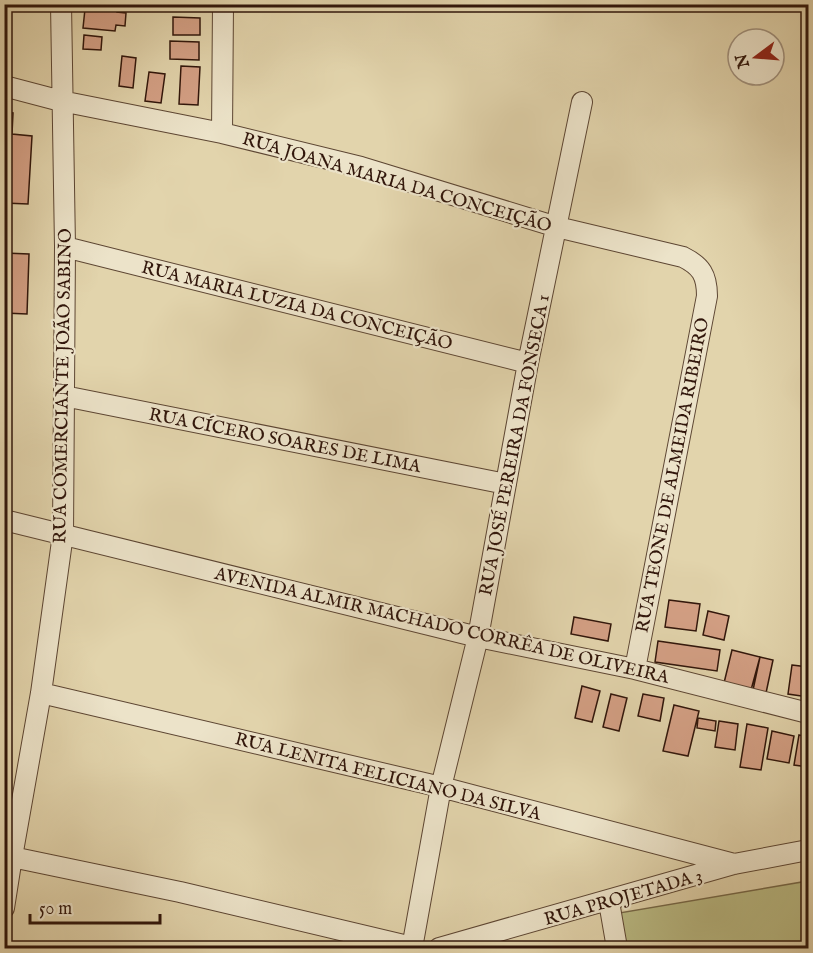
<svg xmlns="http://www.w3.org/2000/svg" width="813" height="953" font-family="'IM FELL English',serif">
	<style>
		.garden { fill: #babb84; stroke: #766848; stroke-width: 1.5 }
		.building { fill: #d4a085; stroke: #31160b; stroke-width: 1.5 }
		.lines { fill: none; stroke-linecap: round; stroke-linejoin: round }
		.minor-casing { stroke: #5d4633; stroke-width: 22 }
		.minor { stroke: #ece3c9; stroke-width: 20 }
		.labels { text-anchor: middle; stroke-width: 4.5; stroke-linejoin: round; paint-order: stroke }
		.street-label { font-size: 18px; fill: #31160b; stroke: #ece3c9 }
	</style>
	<rect width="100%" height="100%" fill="#e2d4ac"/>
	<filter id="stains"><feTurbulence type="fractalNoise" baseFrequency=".00333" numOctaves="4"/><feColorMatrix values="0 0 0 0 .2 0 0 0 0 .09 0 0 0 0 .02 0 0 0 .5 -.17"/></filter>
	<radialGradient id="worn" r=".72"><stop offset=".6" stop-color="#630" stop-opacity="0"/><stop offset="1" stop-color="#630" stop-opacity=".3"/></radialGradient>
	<path class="garden" d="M808,881V948H625L619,913Z"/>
	<path class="building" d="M85,9L117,10V12L126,13L125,26L116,25L115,31L83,28Z
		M173,17L200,18V35H173Z
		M84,35L102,37L101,50L83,49Z
		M170,41L199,42V60L170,59Z
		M122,56L136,58L133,88L119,86Z
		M181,66L200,67L198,105L179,104Z
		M149,72L165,74L161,103L145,101Z
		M4,112L13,113L12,134L32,136L28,204L4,203Z
		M4,253L29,254L27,314L4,313Z
		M669,600L700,604L696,631L665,627Z
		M708,611L729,616L724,640L703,635Z
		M574,617L611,624L608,641L571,634Z
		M658,641L720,650L717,671L655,662Z
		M732,650L760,657L751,690L724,683Z
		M760,657L773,660L766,693L753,690Z
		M792,665L808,667V697L788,694Z
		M582,686L600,691L592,722L575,718Z
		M611,694L627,698L619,731L603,727Z
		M643,694L664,698L660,721L638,716Z
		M674,705L699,711L688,756L663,751Z
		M698,718L716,721L715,731L697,728Z
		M719,721L738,724L735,750L715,747Z
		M747,724L768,728L761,770L740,767Z
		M772,731L794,736L789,763L767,759Z
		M799,735L808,737V767L794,765Z"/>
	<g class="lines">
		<g class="minor-casing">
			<path id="minor" d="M4,86L61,101L222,133L361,167L557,227L683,257C701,266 707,275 707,296L635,669
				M222,133L223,4
				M65,247L528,363
				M64,396L506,484
				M4,520L478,637L635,669L808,713
				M41,693L441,787L734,864
				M12,857L180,892L412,947
				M609,902L617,948
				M4,908L12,857L41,693L63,534L65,247L61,4
				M412,948L441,787L478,637L528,363L582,102
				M439,948L734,864L808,850"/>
		</g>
		<use href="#minor" class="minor"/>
	</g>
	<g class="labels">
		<g class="street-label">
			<text transform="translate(397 182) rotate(16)" y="6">RUA JOANA MARIA DA CONCEIÇÃO</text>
			<text transform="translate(297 305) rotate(14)" y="6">RUA MARIA LUZIA DA CONCEIÇÃO</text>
			<text transform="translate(62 386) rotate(-89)" y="6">RUA COMERCIANTE JOÃO SABINO</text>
			<text transform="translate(285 440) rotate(11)" y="6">RUA CÍCERO SOARES DE LIMA</text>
			<text transform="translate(514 445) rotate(-79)" y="6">RUA JOSÉ PEREIRA DA FONSECA 1</text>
			<text transform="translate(672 475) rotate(-79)" y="6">RUA TEONE DE ALMEIDA RIBEIRO</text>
			<text transform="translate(442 625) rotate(13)" y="6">AVENIDA ALMIR MACHADO CORRÊA DE OLIVEIRA</text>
			<text transform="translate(388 776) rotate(14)" y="6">RUA LENITA FELICIANO DA SILVA</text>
			<text transform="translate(623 897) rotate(-16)" y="6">RUA PROJETADA 3</text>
		</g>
	</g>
	<rect width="813" height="953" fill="none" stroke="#e2d4ac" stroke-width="24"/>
	<rect x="6" y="6" width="801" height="941" fill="none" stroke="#31160b" stroke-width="3"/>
	<rect x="12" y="12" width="789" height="929" fill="none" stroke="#31160b" stroke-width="1.5"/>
	<g transform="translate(756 57) rotate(254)"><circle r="28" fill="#ece3c9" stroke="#a1917d" stroke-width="1.5"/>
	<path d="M0-4.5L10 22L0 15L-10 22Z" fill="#8f2418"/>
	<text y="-9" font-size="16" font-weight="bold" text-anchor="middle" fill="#31160b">N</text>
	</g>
	<path d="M30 914v9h130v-9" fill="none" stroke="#31160b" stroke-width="3"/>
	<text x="39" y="914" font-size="18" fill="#31160b" stroke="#ece3c9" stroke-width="4.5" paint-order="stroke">50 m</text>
	<rect width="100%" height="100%" filter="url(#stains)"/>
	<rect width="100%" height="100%" fill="url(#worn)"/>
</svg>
